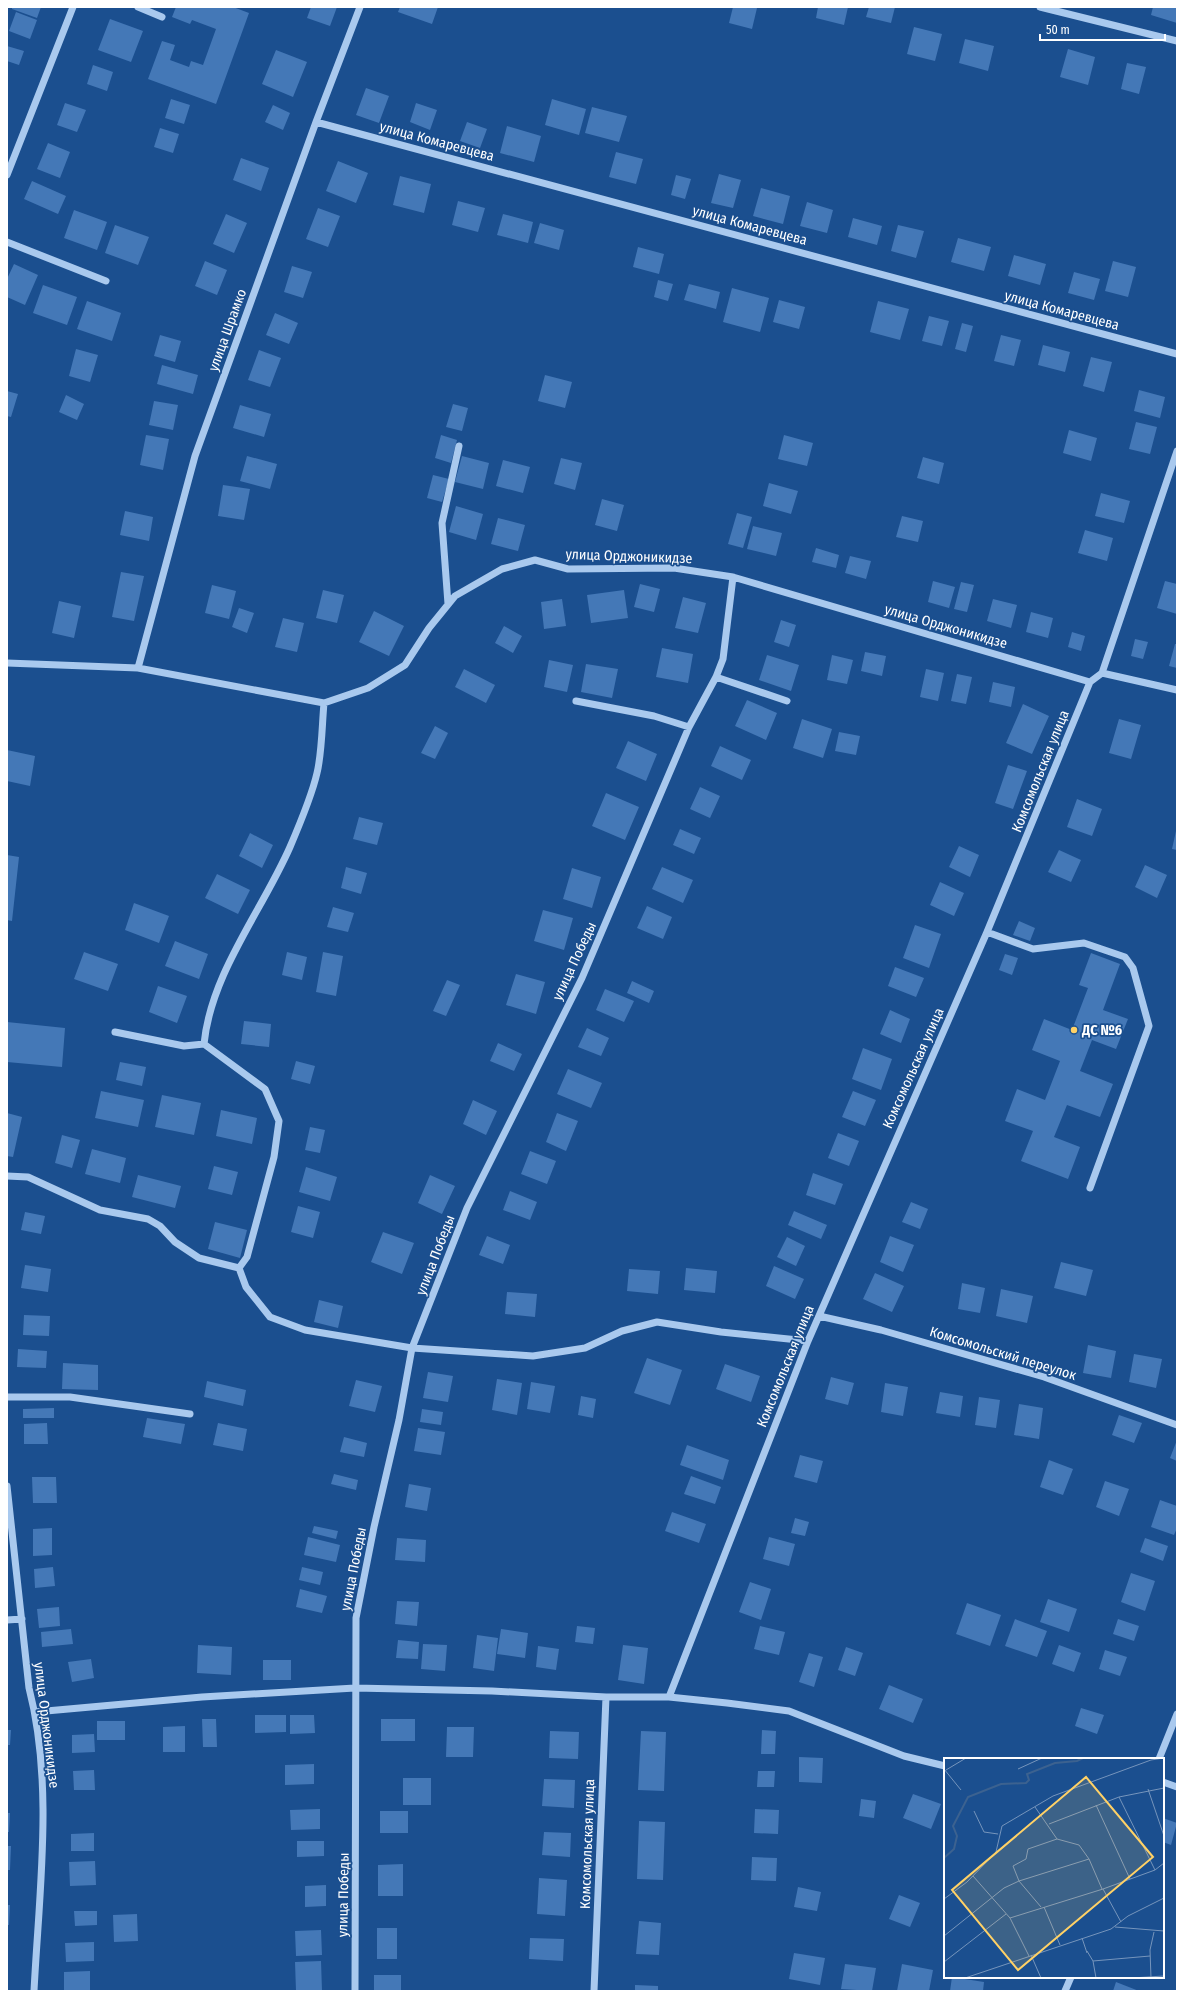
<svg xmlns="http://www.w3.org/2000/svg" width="1184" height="1998" font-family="'Fira Sans Condensed',sans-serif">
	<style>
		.building { fill: #4478b7 }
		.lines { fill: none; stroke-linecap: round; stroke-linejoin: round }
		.minor { stroke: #a9c9ee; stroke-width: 7 }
		.poi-dot { fill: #ffd166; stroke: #1b4f8f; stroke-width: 1.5 }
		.labels { text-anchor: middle; stroke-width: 3.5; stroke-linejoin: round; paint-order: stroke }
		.street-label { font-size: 14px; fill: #fff; stroke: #1b4f8f }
		.poi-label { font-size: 14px; font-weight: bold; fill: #fff; stroke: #1b4f8f; text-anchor: start }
		.inset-river { fill: none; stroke: #3c6290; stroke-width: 2 }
		.inset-road { fill: none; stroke: #7695bc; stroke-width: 1 }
		.view { fill: #ffd166; fill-opacity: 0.15; stroke: #ffd166; stroke-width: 2 }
		.inset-edge { fill: none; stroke: #fff; stroke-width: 2 }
	</style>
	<rect width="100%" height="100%" fill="#1b4f8f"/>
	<path class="building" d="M12,7H41L37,18L12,9Z
		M176,7H233L249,13L216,104L148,79L162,41L175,45L170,60L189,67L191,61L203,65L216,29L192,20L190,24L172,17Z
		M311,7H337L330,26L307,18Z
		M400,7H438L432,24L398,12Z
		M733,7L757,8L752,29L729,23Z
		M818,7H848L844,25L816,18Z
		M869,7H895L891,23L866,17Z
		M1153,7H1177V23L1151,15Z
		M16,12L37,20L30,39L9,31Z
		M110,19L143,31L131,62L98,50Z
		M914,27L942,34L935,61L907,54Z
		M965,39L994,46L988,71L959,63Z
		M7,46L24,51L19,65L7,61Z
		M1068,49L1095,57L1088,85L1060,77Z
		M276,50L307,62L293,97L262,84Z
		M1127,63L1146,67L1139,94L1121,89Z
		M93,65L113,72L107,91L87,84Z
		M366,88L389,96L379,123L356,115Z
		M171,99L190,105L184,124L165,118Z
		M552,99L586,109L579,135L545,125Z
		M65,103L86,110L77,132L57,125Z
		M416,103L437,110L430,130L410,122Z
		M273,105L290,113L283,130L265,122Z
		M592,107L627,116L619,142L585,133Z
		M467,122L487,129L480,148L460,141Z
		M507,126L541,136L534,162L500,153Z
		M160,128L179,134L173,153L154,147Z
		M48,143L70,152L60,178L37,169Z
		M616,152L643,159L636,184L609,177Z
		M241,158L269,168L261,191L233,180Z
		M338,161L368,173L356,203L326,191Z
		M719,174L741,180L733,208L711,203Z
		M676,175L691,179L685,199L671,195Z
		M400,176L431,184L424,213L393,205Z
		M32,181L66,196L58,214L24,199Z
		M761,188L790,196L783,224L753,216Z
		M458,201L485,208L478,232L452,225Z
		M807,202L833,210L827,233L800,226Z
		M318,208L340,216L328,247L306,239Z
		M74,210L107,222L97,250L64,238Z
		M226,214L247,223L234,253L213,244Z
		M503,214L533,222L528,243L497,235Z
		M853,218L882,226L877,245L848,237Z
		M540,223L564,230L559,250L534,243Z
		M115,225L149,237L138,265L105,253Z
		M898,225L924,231L916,258L891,251Z
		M958,238L991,247L984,271L951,262Z
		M638,247L664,254L659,274L633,267Z
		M1014,255L1046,264L1040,285L1008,276Z
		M205,261L227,270L217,295L195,286Z
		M1113,261L1136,267L1128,297L1105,291Z
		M14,264L38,275L25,305L7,297V279Z
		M292,266L312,272L303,298L284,292Z
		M1074,272L1100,279L1094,300L1068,293Z
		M658,280L673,284L668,301L654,297Z
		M689,284L720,292L716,309L684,300Z
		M43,285L77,297L67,325L33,313Z
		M732,288L769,298L760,332L723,322Z
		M779,300L805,307L799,329L773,322Z
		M87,301L121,313L112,341L77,329Z
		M878,301L909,309L900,340L870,332Z
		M275,313L298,323L289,344L266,335Z
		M929,316L949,321L942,346L922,341Z
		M962,323L973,326L966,352L955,349Z
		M160,335L181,341L175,362L154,356Z
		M1001,335L1021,340L1014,366L994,361Z
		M1043,345L1070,352L1065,372L1038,365Z
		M76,349L98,355L90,382L69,376Z
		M259,350L281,358L270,387L248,380Z
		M1091,357L1112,362L1104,392L1083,386Z
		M162,365L198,375L193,394L157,384Z
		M545,375L572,382L565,408L538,401Z
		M1139,390L1165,397L1160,418L1134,411Z
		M7,391L18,394L11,417L7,416Z
		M66,395L84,404L77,420L59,412Z
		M154,401L178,405L173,430L149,425Z
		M453,404L468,408L462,431L446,427Z
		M240,405L271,414L264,437L233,428Z
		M1136,422L1157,427L1150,454L1129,449Z
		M1069,430L1097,438L1091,461L1063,453Z
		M146,435L169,439L163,470L140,465Z
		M441,435L457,440L451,463L435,458Z
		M784,435L813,443L807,466L778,459Z
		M247,456L277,464L270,489L240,481Z
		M462,456L489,463L483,489L455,482Z
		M923,457L944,463L939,484L917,478Z
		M561,458L582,463L575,490L554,484Z
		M503,460L530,467L523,493L496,486Z
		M433,475L449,479L442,502L427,498Z
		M769,483L798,491L791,514L763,506Z
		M223,485L250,489L244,520L218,516Z
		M1101,493L1130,501L1124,523L1095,516Z
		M602,499L624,505L617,531L595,525Z
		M456,506L483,514L476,540L449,532Z
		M125,511L153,517L149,541L120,535Z
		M737,513L752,517L743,548L728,544Z
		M902,516L923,521L918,542L896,537Z
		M498,518L525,525L518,551L491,544Z
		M753,526L782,533L776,556L747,549Z
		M1085,530L1113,538L1107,561L1078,553Z
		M816,548L839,555L836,568L812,562Z
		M850,556L871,561L866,579L845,573Z
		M121,572L144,576L134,621L112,617Z
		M933,581L955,587L949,608L928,602Z
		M1165,581L1177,584V614L1157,608Z
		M961,582L974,585L967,612L954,609Z
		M640,584L660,589L654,612L634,607Z
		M212,585L236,591L229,619L205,613Z
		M323,590L344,595L337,623L316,618Z
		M624,590L628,618L591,623L587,595Z
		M683,597L706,603L698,633L675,628Z
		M562,599L566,626L544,629L541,602Z
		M993,599L1017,605L1011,628L987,621Z
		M59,601L81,606L74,638L52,633Z
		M239,608L254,613L247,633L232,627Z
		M374,611L404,626L389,656L359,642Z
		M1031,612L1053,618L1048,638L1026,632Z
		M283,618L304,623L297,652L275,647Z
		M781,620L796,625L789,647L774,642Z
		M504,626L522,636L513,653L495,643Z
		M1072,632L1085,636L1081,651L1068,647Z
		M1135,639L1148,642L1143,659L1131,656Z
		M1175,644H1177V668L1169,666Z
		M662,648L693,654L688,683L656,677Z
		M865,652L886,656L882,676L861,671Z
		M767,655L799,665L791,691L759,680Z
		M832,655L853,660L847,684L827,680Z
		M549,660L573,665L567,692L544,687Z
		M586,664L618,669L612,698L581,692Z
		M464,669L495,685L486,703L455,687Z
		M926,669L944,673L938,701L920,697Z
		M957,674L972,677L966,704L951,701Z
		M993,682L1015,687L1011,707L989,702Z
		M747,700L777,713L766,740L735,726Z
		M1023,704L1049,716L1032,754L1006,743Z
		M802,719L832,729L823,758L793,748Z
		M1119,719L1141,725L1131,759L1109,753Z
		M435,726L448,733L435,759L421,753Z
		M839,732L860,736L856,755L835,751Z
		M628,741L657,754L646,781L616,768Z
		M720,746L751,760L742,780L711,766Z
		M7,750L35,756L30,786L7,781Z
		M1008,765L1027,771L1013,809L995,803Z
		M700,787L720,796L710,818L690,809Z
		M606,793L639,807L625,840L592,826Z
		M1077,799L1102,809L1092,836L1067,827Z
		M359,817L383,823L377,845L353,839Z
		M680,829L701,838L694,854L673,845Z
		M1176,831H1177V850L1172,849Z
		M250,833L273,845L262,868L239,856Z
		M959,846L979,855L970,877L949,867Z
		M1059,850L1081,860L1071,882L1048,872Z
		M7,855L19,857L12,921L7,920Z
		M1145,865L1167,875L1157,898L1135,887Z
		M346,867L367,873L361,894L341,888Z
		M662,867L693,880L683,903L652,889Z
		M572,868L601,877L592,908L563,899Z
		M217,874L250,890L238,914L205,898Z
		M940,882L964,893L954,916L930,905Z
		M134,903L169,916L159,943L125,930Z
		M647,906L672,917L663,939L637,928Z
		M333,907L354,913L348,932L327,927Z
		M543,910L573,918L564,950L534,941Z
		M1019,921L1035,928L1030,941L1013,935Z
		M915,925L941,934L929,968L903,958Z
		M175,941L208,954L199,979L165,966Z
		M84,952L118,964L108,991L74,979Z
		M287,952L307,957L302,980L282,975Z
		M323,952L343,956L336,996L316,992Z
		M1091,953L1120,964L1103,1010L1128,1019L1116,1049L1092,1040L1080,1071L1113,1084L1100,1117L1067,1105L1054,1137L1080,1147L1068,1179L1021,1161L1033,1131L1005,1121L1017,1089L1045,1100L1060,1061L1032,1050L1044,1019L1072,1030L1088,988L1079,985Z
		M1005,954L1018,958L1012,975L999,970Z
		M895,967L924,978L916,997L888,986Z
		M516,974L545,982L536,1014L506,1005Z
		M447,980L460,985L446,1016L433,1011Z
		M632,981L654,991L649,1003L627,993Z
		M158,986L187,996L177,1023L149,1012Z
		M605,989L634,1001L624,1022L596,1010Z
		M890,1010L910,1019L901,1043L880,1034Z
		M244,1021L271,1024L269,1047L241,1044Z
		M7,1022L65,1028L62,1067L7,1062Z
		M587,1028L609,1038L601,1056L578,1047Z
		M498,1043L522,1054L514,1071L490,1061Z
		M863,1048L892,1059L881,1090L852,1079Z
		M296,1061L315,1066L310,1084L291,1079Z
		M120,1062L146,1067L142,1086L116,1080Z
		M568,1069L602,1083L591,1108L557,1094Z
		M101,1091L144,1100L138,1127L95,1118Z
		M853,1091L876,1100L865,1126L842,1117Z
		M162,1095L201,1103L194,1135L155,1127Z
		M473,1100L497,1111L486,1135L463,1124Z
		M221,1110L257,1118L252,1144L216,1136Z
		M7,1113L22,1117L13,1157L7,1156Z
		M557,1113L578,1121L566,1151L546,1142Z
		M310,1127L325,1130L320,1153L305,1150Z
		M838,1133L859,1141L849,1166L828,1158Z
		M62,1135L80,1140L72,1168L55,1163Z
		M92,1149L126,1158L120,1183L85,1174Z
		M530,1151L556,1161L547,1184L521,1174Z
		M214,1166L238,1172L232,1195L208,1189Z
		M306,1167L337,1177L330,1201L299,1192Z
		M813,1173L843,1184L835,1205L806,1195Z
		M138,1175L181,1186L175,1208L132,1197Z
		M430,1175L455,1186L442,1214L418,1203Z
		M510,1191L537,1202L530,1220L503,1210Z
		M911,1202L928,1209L920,1229L902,1222Z
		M298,1206L320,1212L313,1238L291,1232Z
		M794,1211L827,1225L821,1239L788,1225Z
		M25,1212L45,1216L41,1234L21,1230Z
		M215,1222L247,1230L240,1258L208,1249Z
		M383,1232L414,1243L402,1274L371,1262Z
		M487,1236L510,1245L503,1264L479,1255Z
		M890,1236L914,1245L903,1272L880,1262Z
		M787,1237L805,1246L796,1266L777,1257Z
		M1061,1262L1093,1270L1086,1296L1054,1288Z
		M25,1265L51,1269L48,1292L21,1288Z
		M774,1266L804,1279L795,1299L766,1286Z
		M686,1268L717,1271L715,1293L684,1290Z
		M629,1269L660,1271L658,1294L627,1291Z
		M875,1273L904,1286L892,1312L863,1299Z
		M962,1283L985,1288L980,1313L958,1309Z
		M1001,1289L1033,1296L1027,1323L996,1316Z
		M507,1292L537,1294L535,1317L505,1314Z
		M319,1300L343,1306L338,1328L314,1322Z
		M24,1315L50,1316L49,1336L23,1335Z
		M1088,1345L1116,1351L1111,1378L1083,1373Z
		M18,1349L47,1351L46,1368L17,1367Z
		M1134,1354L1162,1359L1156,1388L1129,1382Z
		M647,1358L682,1370L670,1405L634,1393Z
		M63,1363L98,1365V1390L62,1389Z
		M725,1364L760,1376L751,1402L716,1389Z
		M428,1372L453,1376L448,1402L423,1398Z
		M831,1377L854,1383L848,1405L825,1399Z
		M497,1379L522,1383L517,1415L492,1410Z
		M356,1380L382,1386L375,1412L349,1406Z
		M207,1381L246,1390L243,1406L204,1397Z
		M531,1382L555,1386L550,1413L527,1409Z
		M885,1383L908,1387L903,1416L881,1412Z
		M940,1392L963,1396L960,1417L936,1413Z
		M581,1396L596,1399L593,1418L578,1415Z
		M979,1397L1000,1400L996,1428L975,1425Z
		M1019,1404L1043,1408L1039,1439L1014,1435Z
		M54,1408V1418H23V1409Z
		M422,1409L443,1412L441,1425L420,1422Z
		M1119,1415L1142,1423L1134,1443L1112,1435Z
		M147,1418L185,1424L181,1444L143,1437Z
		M47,1423L48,1444H24V1424Z
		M218,1423L247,1429L243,1451L213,1445Z
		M418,1428L445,1432L441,1455L414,1451Z
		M344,1437L367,1443L364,1457L340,1452Z
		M1177,1440V1461L1170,1458Z
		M687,1445L729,1460L723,1480L680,1465Z
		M800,1455L823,1461L817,1483L794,1477Z
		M1049,1460L1073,1469L1063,1495L1040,1487Z
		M334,1474L358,1480L356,1490L331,1484Z
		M691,1476L721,1487L715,1504L684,1494Z
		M32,1477H56L57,1503H33Z
		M1105,1481L1129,1489L1119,1516L1096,1507Z
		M409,1484L431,1488L427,1511L405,1507Z
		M1160,1500L1177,1506V1528L1174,1535L1151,1527Z
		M672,1512L706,1524L699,1543L665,1531Z
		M795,1518L809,1522L805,1536L791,1533Z
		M314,1526L338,1531L336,1539L312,1533Z
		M52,1528V1555L33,1556V1529Z
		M308,1537L340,1545L336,1562L304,1555Z
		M769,1537L795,1544L789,1566L763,1559Z
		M397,1538L426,1540L425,1562L395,1560Z
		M1145,1538L1168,1546L1163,1561L1140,1552Z
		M53,1567L55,1586L35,1588L34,1569Z
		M302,1567L323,1572L320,1585L299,1580Z
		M1131,1573L1155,1581L1145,1611L1121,1602Z
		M750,1582L771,1589L761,1620L739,1612Z
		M300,1589L327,1596L322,1613L296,1607Z
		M1048,1599L1077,1609L1069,1632L1040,1622Z
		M397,1601L419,1602L417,1626L395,1624Z
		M967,1603L1001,1615L990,1646L956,1634Z
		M59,1607L60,1626L39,1628L37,1609Z
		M1015,1619L1047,1631L1037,1657L1005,1646Z
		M1118,1619L1139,1626L1134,1641L1113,1634Z
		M577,1626L595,1628L593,1644L575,1642Z
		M760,1626L785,1632L779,1655L754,1649Z
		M71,1629L73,1644L42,1647L41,1632Z
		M501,1629L528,1633L525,1658L497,1654Z
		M477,1635L498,1638L494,1671L473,1668Z
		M398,1640L419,1642L418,1659L396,1658Z
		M423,1644L447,1645L445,1671L421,1669Z
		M198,1645L232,1647L231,1675L197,1673Z
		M623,1645L648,1648L644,1684L618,1680Z
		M1059,1645L1081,1653L1074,1672L1052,1664Z
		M538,1646L559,1649L556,1670L536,1667Z
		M846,1647L863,1653L855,1676L838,1670Z
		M1105,1650L1127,1657L1120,1676L1099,1669Z
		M809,1653L823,1657L814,1687L799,1682Z
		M91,1659L94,1678L72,1682L68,1662Z
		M263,1660H291V1680H263Z
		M889,1685L923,1699L913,1723L879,1709Z
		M1081,1708L1104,1715L1097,1734L1075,1726Z
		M255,1715H286V1732L255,1733Z
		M290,1715H314L315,1733L290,1734Z
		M202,1719H216L217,1747H203Z
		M381,1719H415V1741H381Z
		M97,1721H125V1740H97Z
		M185,1726V1752H163V1727Z
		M447,1727H474L473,1757H446Z
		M7,1730H11L10,1745H7Z
		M762,1730L776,1731L775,1754H761Z
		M550,1731L579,1732L578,1759L549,1758Z
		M641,1731L666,1732L664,1791L638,1790Z
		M94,1734L95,1752L72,1753V1735Z
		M799,1757L823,1758L822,1783L799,1782Z
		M314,1764V1784L285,1785V1765Z
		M94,1770L95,1790H74L73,1771Z
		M758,1771H775L774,1787H757Z
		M403,1778H431V1805H403Z
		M544,1779L575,1780L574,1808L542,1806Z
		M913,1794L941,1804L931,1829L903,1818Z
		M861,1799L876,1801L874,1818L859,1816Z
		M320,1809V1829L291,1830L290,1810Z
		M755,1809L779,1810L778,1834L754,1833Z
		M380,1811H408V1833H380Z
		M7,1813H10L9,1832H7Z
		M1163,1818L1177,1823L1171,1845L1163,1842Z
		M639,1821L665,1822L663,1880L637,1879Z
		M544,1832L571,1833L570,1857L542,1855Z
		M94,1833V1851H71V1834Z
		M297,1841H324V1856L297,1857Z
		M7,1846H11L10,1870H7Z
		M752,1857L777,1858L776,1881L751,1880Z
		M95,1861L96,1885L70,1886L69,1862Z
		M403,1864V1896H378V1865Z
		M539,1878L567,1880L565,1916L537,1914Z
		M326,1885V1906L305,1907V1886Z
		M798,1887L821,1892L817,1911L794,1907Z
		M899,1895L920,1903L910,1927L889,1919Z
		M7,1905H10L9,1925H7Z
		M74,1911H97V1925L75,1926Z
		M137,1914L138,1941L114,1942L113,1915Z
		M639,1921L661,1923L659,1955L636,1954Z
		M377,1928H397V1959H377Z
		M321,1930L322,1955L296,1956L295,1931Z
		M530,1938L564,1939L563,1961L529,1959Z
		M94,1942V1961L66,1962L65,1943Z
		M794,1953L825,1958L820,1985L789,1979Z
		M321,1961L322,1991H296L295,1962Z
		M845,1964L876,1968L872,1991L841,1989Z
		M902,1964L933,1970L929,1991H897Z
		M90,1971V1990L64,1991V1972Z
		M374,1975H401V1991H374Z
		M952,1977L984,1982L983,1991H950Z
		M1116,1982L1139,1991H1113Z
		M635,1985L658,1986V1991H635Z"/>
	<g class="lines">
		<path class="minor" d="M138,7L162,17
			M1040,7L1177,41
			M316,122L1177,354
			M7,175L73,7
			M7,242L106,281
			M448,604L442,523L459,446
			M7,663L138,668L324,703
			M138,668L195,456L316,122L360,7
			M1102,673L1177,690
			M716,677L787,701
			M576,701L654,716L689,727
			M324,703C322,724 322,753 317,773C312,795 299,826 290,847C262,911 211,973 204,1044L265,1089L279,1121L274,1157L247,1257L239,1268L246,1287L270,1317L305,1330L412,1348L533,1356L585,1348L622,1331L657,1322L721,1332L808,1341
			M324,703L368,688L405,665L429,628L455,596L502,569L535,560L568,569L674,568L733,577L1090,682
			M987,932L1033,949L1084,943L1125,957L1133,968L1149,1026L1090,1188
			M115,1032L184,1046L204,1044
			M7,1176L28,1177L100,1210L148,1219L160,1226L175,1242L199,1258L239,1268
			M819,1316L881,1330L1044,1377L1177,1425
			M7,1397H70L190,1414
			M7,1486L29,1688C54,1785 39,1892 34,1991
			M7,1620L22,1619
			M669,1697L808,1341L987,932L1090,682L1102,673L1177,451
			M35,1712L202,1697L355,1688L492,1691L606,1697H669L727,1703L789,1711L904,1756L945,1766
			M1159,1759L1177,1714
			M1163,1782L1177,1787
			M355,1991L356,1618L374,1527L399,1420L412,1348L467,1208L582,978L689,727L716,677L723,659L733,577
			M594,1991L606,1697
			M1065,1991L1071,1977"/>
	</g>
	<circle class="poi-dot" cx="1074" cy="1030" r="4"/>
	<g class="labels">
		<g class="street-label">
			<text transform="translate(437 141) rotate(15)" y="5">улица Комаревцева</text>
			<text transform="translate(750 225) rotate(15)" y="5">улица Комаревцева</text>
			<text transform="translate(1062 310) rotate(15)" y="5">улица Комаревцева</text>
			<text transform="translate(227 330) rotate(-70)" y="5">улица Шрамко</text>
			<text transform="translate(629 556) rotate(2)" y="5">улица Орджоникидзе</text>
			<text transform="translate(946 626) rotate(16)" y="5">улица Орджоникидзе</text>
			<text transform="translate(1040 771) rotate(-68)" y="5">Комсомольская улица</text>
			<text transform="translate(574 961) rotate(-65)" y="5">улица Победы</text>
			<text transform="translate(913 1068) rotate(-66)" y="5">Комсомольская улица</text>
			<text transform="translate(435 1255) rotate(-69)" y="5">улица Победы</text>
			<text transform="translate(1003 1353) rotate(17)" y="5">Комсомольский переулок</text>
			<text transform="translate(785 1366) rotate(-68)" y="5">Комсомольская улица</text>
			<text transform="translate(353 1569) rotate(-79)" y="5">улица Победы</text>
			<text transform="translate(47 1725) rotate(83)" y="5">улица Орджоникидзе</text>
			<text transform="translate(587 1844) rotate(-88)" y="5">Комсомольская улица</text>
			<text transform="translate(343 1895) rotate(-89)" y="5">улица Победы</text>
		</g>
		<g class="poi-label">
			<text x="1082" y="1035">ДС №6</text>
		</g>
	</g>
	<g transform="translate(944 1758)">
		<rect width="220" height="220" fill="#1b4f8f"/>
		<path class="inset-river" d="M0,100L10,91L13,78L9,68L24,39L57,26L82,25L85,22L83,16L111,5L133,3L139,0"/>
		<path class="inset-road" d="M0,11L17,32M74,11L98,0M2,12L22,0M204,31L220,78M175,39L211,112M152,47L186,121M91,49L113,81M30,53L40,74L54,76M105,66L175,39L220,30M113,81L135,87L145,101L158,131M29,118L66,160L85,198M159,131L177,164M0,141L23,124L52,94L58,68L109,38L207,2L220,0M97,149L75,123L69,108L82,101L84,91L113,81M100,149L116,187M66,160L159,131L211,112L220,105M171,169L220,173M0,178L60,130L75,123L145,101M138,180L143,195M143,193L149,203L152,220M87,197L97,220M149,203L206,198M0,204L62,156M21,220L167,171L184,158L220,140M187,220L220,218M207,220L206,192L210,174"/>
		<path class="view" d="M142,19L209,99L74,212L8,132Z"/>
		<rect width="220" height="220" class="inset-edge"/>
	</g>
	<rect width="1184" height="1998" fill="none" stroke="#ffffff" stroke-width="16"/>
	<path d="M1040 34v6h125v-6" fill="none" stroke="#ffffff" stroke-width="2"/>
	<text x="1046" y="34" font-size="12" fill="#ffffff" stroke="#1b4f8f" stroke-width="3" paint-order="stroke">50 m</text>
</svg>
